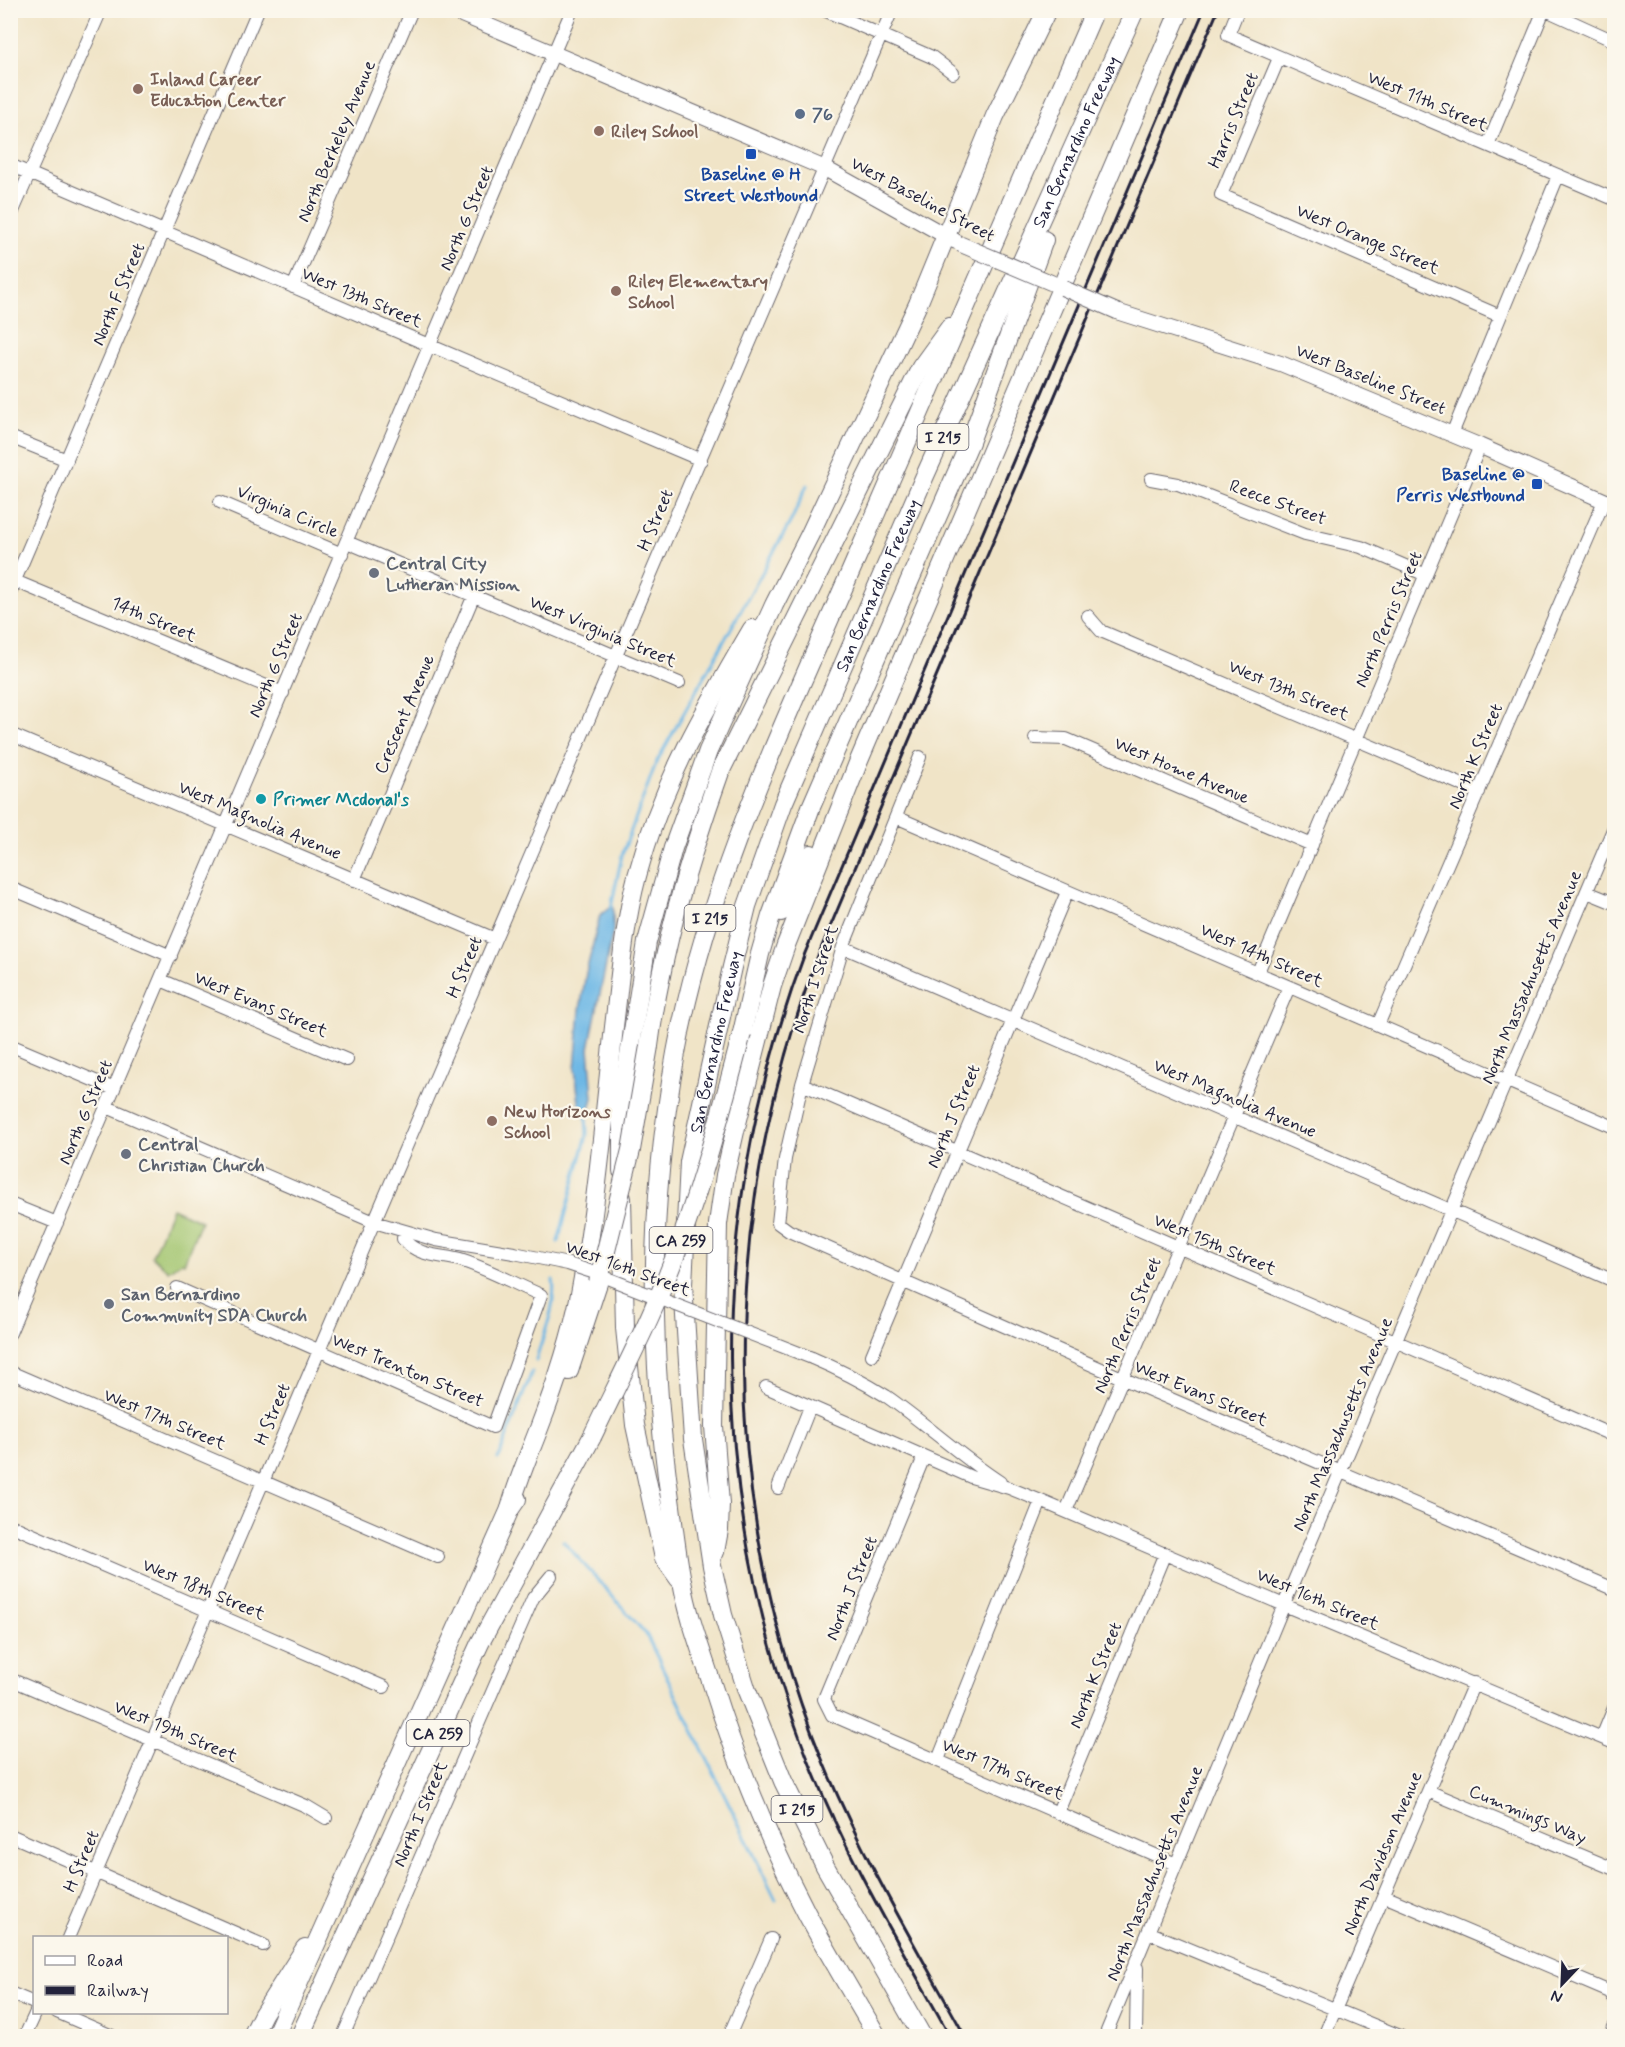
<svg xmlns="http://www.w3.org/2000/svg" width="1625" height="2047" font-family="Mynerve,sans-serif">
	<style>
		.green { fill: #a1c46d; stroke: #627354; stroke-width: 1.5 }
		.water { fill: #6db7e5; stroke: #486c90; stroke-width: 1.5 }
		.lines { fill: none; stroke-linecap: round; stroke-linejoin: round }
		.stream { stroke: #6db7e5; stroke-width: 3 }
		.minor-casing { stroke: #6a666c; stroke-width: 14 }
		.major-casing { stroke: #6a666c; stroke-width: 17 }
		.highway-casing { stroke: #6a666c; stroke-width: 20 }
		.minor { stroke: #fff; stroke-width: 12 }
		.major { stroke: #fff; stroke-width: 15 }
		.highway { stroke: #fff; stroke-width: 18 }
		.rail { stroke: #22223b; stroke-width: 3 }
		.minor-bridge-casing { stroke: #6a666c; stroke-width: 14; stroke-linecap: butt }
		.major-bridge-casing { stroke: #6a666c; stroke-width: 17; stroke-linecap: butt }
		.highway-bridge-casing { stroke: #6a666c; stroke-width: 20; stroke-linecap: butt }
		.minor-bridge { stroke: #fff; stroke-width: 12 }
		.major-bridge { stroke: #fff; stroke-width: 15 }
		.highway-bridge { stroke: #fff; stroke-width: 18 }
		.education-dot { fill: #8d6e63; stroke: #fbf7ec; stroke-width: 2 }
		.service-dot { fill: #5c6f8a; stroke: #fbf7ec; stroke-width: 2 }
		.transit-dot { fill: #1a4fb4; stroke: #fbf7ec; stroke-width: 2 }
		.worship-dot { fill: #6b7280; stroke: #fbf7ec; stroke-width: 2 }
		.culture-dot { fill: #0f9aa8; stroke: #fbf7ec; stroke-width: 2 }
		.labels { text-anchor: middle; stroke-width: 4.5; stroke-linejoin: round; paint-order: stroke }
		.shield { fill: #fbf7ec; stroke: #636270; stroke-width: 1.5 }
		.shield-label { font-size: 16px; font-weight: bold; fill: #22223b }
		.education-label { font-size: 18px; font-weight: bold; fill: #785e54; stroke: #fbf7ec; text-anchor: start }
		.street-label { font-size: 18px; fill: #22223b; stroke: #fbf7ec }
		.service-label { font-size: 18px; font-weight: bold; fill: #4e5e75; stroke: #fbf7ec; text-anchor: start }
		.transit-label { font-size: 18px; font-weight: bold; fill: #164399; stroke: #fbf7ec }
		.worship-label { font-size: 18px; font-weight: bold; fill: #5b616d; stroke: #fbf7ec; text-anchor: start }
		.culture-label { font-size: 18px; font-weight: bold; fill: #0d838f; stroke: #fbf7ec; text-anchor: start }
	</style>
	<rect width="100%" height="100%" fill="#fbf7ec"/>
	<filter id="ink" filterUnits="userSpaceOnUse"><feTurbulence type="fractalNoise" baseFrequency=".0167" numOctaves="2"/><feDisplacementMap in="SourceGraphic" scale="12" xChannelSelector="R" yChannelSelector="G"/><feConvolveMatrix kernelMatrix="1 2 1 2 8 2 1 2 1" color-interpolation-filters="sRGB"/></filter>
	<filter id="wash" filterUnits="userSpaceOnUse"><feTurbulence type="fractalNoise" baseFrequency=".008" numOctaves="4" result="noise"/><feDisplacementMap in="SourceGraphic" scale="24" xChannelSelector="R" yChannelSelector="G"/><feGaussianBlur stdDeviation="1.35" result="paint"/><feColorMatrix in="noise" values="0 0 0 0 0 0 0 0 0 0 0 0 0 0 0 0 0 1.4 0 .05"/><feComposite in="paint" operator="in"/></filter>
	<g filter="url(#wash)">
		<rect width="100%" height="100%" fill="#f0e4c7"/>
		<path class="green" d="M172,1208L201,1221L184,1263L181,1262L168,1271L152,1256Z"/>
		<path class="water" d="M609,908H613V930L589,1048L593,1098L589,1112L586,1115L580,1111L575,1069L580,1010L586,973L600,915Z"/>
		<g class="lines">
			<path class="stream" d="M611,908L622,855L656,763L792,519L807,485
				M558,1242L587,1135L586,1115
				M536,1360C543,1335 557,1307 553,1280
				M498,1459L532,1372
				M563,1541L646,1634L776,1900"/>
		</g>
	</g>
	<g filter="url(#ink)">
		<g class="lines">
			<g class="minor-casing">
				<path id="minor" d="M824,10L932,57L953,73
					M1238,10L1228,35L1614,199
					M1546,10L1614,41
					M1279,58L1221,195L1500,316
					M1488,145L1544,10
					M10,165L417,340L701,460
					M10,218L101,10
					M293,287L412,10
					M1452,434L1558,176
					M10,437L67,460
					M1151,479L1178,484L1305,534L1361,547L1426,575
					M220,502L342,554
					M347,542L679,683
					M10,579L283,693
					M10,592L258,10
					M1088,616L1101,631L1479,792
					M10,734L495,939
					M1035,738L1066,739L1312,845
					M920,757L843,947L802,1084L785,1159L778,1223L789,1231L1124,1379L1614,1589
					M896,817L1614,1127
					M354,880L474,595
					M10,888L171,956
					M1587,892L1614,903
					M843,947L1614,1281
					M1258,972L1480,446
					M161,980L347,1060
					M1378,1025L1604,501
					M10,1045L114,1089
					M802,1084L1614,1436
					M107,1107L374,1222L436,1240L514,1253
					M10,1204L57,1223
					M177,1288L493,1427L541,1295C515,1284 490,1270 463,1261C442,1254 421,1259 403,1239L404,1231
					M10,1333L572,10
					M872,1355L1067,892
					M812,1358C838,1369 862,1381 886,1396C925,1423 960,1456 1000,1482
					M10,1372L438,1557
					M766,1387L971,1477L1009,1488L1041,1501L1284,1605L1614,1743
					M924,1457L824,1699L832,1715L1176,1864
					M778,1488L810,1407
					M1066,1511L1289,987
					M10,1525L384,1687
					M10,1679L306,1806L326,1818
					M1602,1737L1614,1708
					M938,1760L1041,1501
					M1428,1791L1614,1869
					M1058,1812L1165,1553
					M10,1835L263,1945
					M1384,1896L1610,1992L1614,1998
					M1148,1932L1400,2036
					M68,1938L892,10
					M10,1993L34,2003
					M57,2012L112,2036
					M25,2036L36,2012
					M343,2036L533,1598L551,1576
					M729,2036L771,1939
					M1105,2036L1288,1595L1614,827
					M1136,2036L1137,1968
					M1324,2036L1474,1683
					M1611,2036L1614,2027"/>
			</g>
			<g class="major-casing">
				<path id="major" d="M451,10L824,168L955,241
					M1118,312L1282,364L1480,446L1614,505"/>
			</g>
			<g class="highway-casing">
				<g id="highway">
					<path d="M781,912L811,854"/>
					<path d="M742,1033L760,954L771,916L811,807L970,442L1044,240"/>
					<path d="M649,1046C661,952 688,861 720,772L921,367L950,327"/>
					<path d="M622,1171V1101L647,942L673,848L708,751L774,605L810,534L918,304L995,116L1047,10"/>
					<path d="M622,1198L625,1328L635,1425L664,1558L679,1579"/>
					<path d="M569,1371L598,1283"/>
					<path d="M510,1509C517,1482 528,1457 538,1431C555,1387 571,1340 580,1294C597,1206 604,1116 614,1027C620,976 624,925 637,876C662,783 704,711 752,629"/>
					<path d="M715,1552L719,1530L720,1504L714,1426L718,1224L725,1175L736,1127L772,986L786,945L858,763L1180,10"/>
					<path d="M252,2036L263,2014L305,1948"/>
					<path d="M275,2036L510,1509L517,1499"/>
					<path d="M300,2036L480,1643L592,1437"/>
					<path d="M877,2036C854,1996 829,1955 807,1914C769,1841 737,1763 712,1684C701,1650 688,1616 682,1581C677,1556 674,1530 671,1506C649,1353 648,1205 676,1053C707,883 784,724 853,566C934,381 1015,196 1095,10"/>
					<path id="s1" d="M922,2036L825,1866L783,1781L747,1691L723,1615L712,1566L693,1439L683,1285L689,1162L732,967L747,906L783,804L924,478L1135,10"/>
				</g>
			</g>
			<use href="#minor" class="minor"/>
			<use href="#major" class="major"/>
			<use href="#highway" class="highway"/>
			<path class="rail" d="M950,2036C901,1947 847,1858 809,1762C705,1497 705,1219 805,953L1204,10
				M965,2036C916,1947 863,1858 824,1764C716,1503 719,1221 817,958L1218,10"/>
			<g class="minor-bridge-casing">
				<path id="minor-bridge" d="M514,1253L568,1264L589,1271L812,1358"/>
			</g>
			<g class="major-bridge-casing">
				<path id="major-bridge" d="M960,244L1052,283
					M1063,288L1118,312"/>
			</g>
			<g class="highway-bridge-casing">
				<path id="highway-bridge" d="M598,1283L631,1150L649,1046
					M592,1437C623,1372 657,1308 681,1240C705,1172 724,1103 742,1033"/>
			</g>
			<use href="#minor-bridge" class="minor-bridge"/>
			<use href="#major-bridge" class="major-bridge"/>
			<use href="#highway-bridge" class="highway-bridge"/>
		</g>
	</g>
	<g class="education-dot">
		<circle cx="138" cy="89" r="6"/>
		<circle cx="599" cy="131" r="6"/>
		<circle cx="616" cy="291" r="6"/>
		<circle cx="492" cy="1121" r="6"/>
	</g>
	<circle class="service-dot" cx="800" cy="114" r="6"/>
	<g class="transit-dot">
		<rect x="745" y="148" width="12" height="12" rx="3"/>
		<rect x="1531" y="478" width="12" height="12" rx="3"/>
	</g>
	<g class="worship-dot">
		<circle cx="374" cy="573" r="6"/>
		<circle cx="126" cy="1154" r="6"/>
		<circle cx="109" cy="1304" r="6"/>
	</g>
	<circle class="culture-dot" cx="261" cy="799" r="6"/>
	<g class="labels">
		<g class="shield">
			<rect x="917.5" y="424" width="51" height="26" rx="4.5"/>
			<rect x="684.5" y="905" width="51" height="26" rx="4.5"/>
			<rect x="649.5" y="1227" width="63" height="26" rx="4.5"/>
			<rect x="406.5" y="1720" width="63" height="26" rx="4.5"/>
			<rect x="771.5" y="1796" width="51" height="26" rx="4.5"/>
		</g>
		<g class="shield-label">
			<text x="943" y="443">I 215</text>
			<text x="710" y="924">I 215</text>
			<text x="681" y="1246">CA 259</text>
			<text x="438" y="1739">CA 259</text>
			<text x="797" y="1815">I 215</text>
		</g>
		<g class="education-label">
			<text x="150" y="85">Inland Career<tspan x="150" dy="21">Education Center</tspan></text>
			<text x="611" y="137">Riley School</text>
			<text x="628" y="287">Riley Elementary<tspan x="628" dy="21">School</tspan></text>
			<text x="504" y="1117">New Horizons<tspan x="504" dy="21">School</tspan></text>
		</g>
		<g class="street-label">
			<text transform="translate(1428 101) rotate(23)" y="6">West 11th Street</text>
			<text transform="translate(1233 120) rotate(-67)" y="6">Harris Street</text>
			<text transform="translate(336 141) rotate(-67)" y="6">North Berkeley Avenue</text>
			<text dy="6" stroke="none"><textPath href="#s1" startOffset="2018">San Bernardino Freeway</textPath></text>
			<text transform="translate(923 199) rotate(28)" y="6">West Baseline Street</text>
			<text transform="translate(466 218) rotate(-67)" y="6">North G Street</text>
			<text transform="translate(1368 239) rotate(23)" y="6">West Orange Street</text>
			<text transform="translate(118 294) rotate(-67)" y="6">North F Street</text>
			<text transform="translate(362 297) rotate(23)" y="6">West 13th Street</text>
			<text transform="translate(1371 379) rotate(22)" y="6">West Baseline Street</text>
			<text transform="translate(1278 502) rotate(20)" y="6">Reece Street</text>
			<text transform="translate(288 511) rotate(23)" y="6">Virginia Circle</text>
			<text transform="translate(655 520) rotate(-67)" y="6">H Street</text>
			<text dy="6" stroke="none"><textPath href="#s1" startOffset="1532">San Bernardino Freeway</textPath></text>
			<text transform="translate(154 619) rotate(23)" y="6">14th Street</text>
			<text transform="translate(1388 619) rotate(-67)" y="6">North Perris Street</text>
			<text transform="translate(603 631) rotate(23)" y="6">West Virginia Street</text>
			<text transform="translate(275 665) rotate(-67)" y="6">North G Street</text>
			<text transform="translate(1289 690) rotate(23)" y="6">West 13th Street</text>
			<text transform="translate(404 714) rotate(-67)" y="6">Crescent Avenue</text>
			<text transform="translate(1475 756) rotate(-67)" y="6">North K Street</text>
			<text transform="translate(1182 770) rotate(23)" y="6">West Home Avenue</text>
			<text transform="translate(260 820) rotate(23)" y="6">West Magnolia Avenue</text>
			<text transform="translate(1262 955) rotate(24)" y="6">West 14th Street</text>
			<text transform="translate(464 967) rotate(-67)" y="6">H Street</text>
			<text transform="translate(1531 977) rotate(-67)" y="6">North Massachusetts Avenue</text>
			<text transform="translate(815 979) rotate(-72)" y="6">North I Street</text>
			<text transform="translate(261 1004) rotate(23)" y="6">West Evans Street</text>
			<text dy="6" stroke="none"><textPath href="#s1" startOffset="1046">San Bernardino Freeway</textPath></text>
			<text transform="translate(1235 1098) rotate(23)" y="6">West Magnolia Avenue</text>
			<text transform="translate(85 1112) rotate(-67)" y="6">North G Street</text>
			<text transform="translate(953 1116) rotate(-67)" y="6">North J Street</text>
			<text transform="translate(1215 1244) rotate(23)" y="6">West 15th Street</text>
			<text transform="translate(628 1268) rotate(20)" y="6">West 16th Street</text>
			<text transform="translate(1127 1325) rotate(-67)" y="6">North Perris Street</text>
			<text transform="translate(408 1370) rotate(23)" y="6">West Trenton Street</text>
			<text transform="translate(1201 1393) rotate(23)" y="6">West Evans Street</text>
			<text transform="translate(272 1414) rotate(-67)" y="6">H Street</text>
			<text transform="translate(165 1419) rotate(23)" y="6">West 17th Street</text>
			<text transform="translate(1342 1424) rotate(-67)" y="6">North Massachusetts Avenue</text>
			<text transform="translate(851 1588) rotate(-68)" y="6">North J Street</text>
			<text transform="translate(204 1589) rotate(23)" y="6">West 18th Street</text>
			<text transform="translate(1318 1599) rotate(23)" y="6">West 16th Street</text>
			<text transform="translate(1095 1675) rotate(-68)" y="6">North K Street</text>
			<text transform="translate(176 1731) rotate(23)" y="6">West 19th Street</text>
			<text transform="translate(1003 1769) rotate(23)" y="6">West 17th Street</text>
			<text transform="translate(420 1814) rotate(-67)" y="6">North I Street</text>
			<text transform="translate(1528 1814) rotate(23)" y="6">Cummings Way</text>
			<text transform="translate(1382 1853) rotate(-67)" y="6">North Davidson Avenue</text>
			<text transform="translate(81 1861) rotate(-67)" y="6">H Street</text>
			<text transform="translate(1154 1873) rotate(-68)" y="6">North Massachusetts Avenue</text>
		</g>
		<g class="service-label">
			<text x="812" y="120">76</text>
		</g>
		<g class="transit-label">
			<text x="751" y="180">Baseline @ H<tspan x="751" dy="21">Street Westbound</tspan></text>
			<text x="1525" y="480" text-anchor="end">Baseline @<tspan x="1525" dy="21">Perris Westbound</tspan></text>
		</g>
		<g class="worship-label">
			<text x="386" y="569">Central City<tspan x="386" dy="21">Lutheran Mission</tspan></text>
			<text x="138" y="1150">Central<tspan x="138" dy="21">Christian Church</tspan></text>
			<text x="121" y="1300">San Bernardino<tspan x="121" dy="21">Community SDA Church</tspan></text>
		</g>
		<g class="culture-label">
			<text x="273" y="805">Primer Mcdonal's</text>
		</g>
	</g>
	<rect width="1625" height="2047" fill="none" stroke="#fbf7ec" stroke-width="36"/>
	<rect x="33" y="1936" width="195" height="78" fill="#fbf7ec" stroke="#a4a2a5" stroke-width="1.5"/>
	<rect x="45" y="1956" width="30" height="9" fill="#ffffff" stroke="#a4a2a5" stroke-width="1.5"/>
	<text x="87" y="1966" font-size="18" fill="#22223b">Road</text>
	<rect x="45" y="1986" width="30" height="9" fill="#22223b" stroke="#a4a2a5" stroke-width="1.5"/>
	<text x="87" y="1996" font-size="18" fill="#22223b">Railway</text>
	<g transform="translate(1562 1984) rotate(203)" stroke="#fbf7ec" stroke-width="4.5" paint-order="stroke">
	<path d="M0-4.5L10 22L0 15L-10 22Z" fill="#22223b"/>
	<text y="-9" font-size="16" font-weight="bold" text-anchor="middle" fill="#22223b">N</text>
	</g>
</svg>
